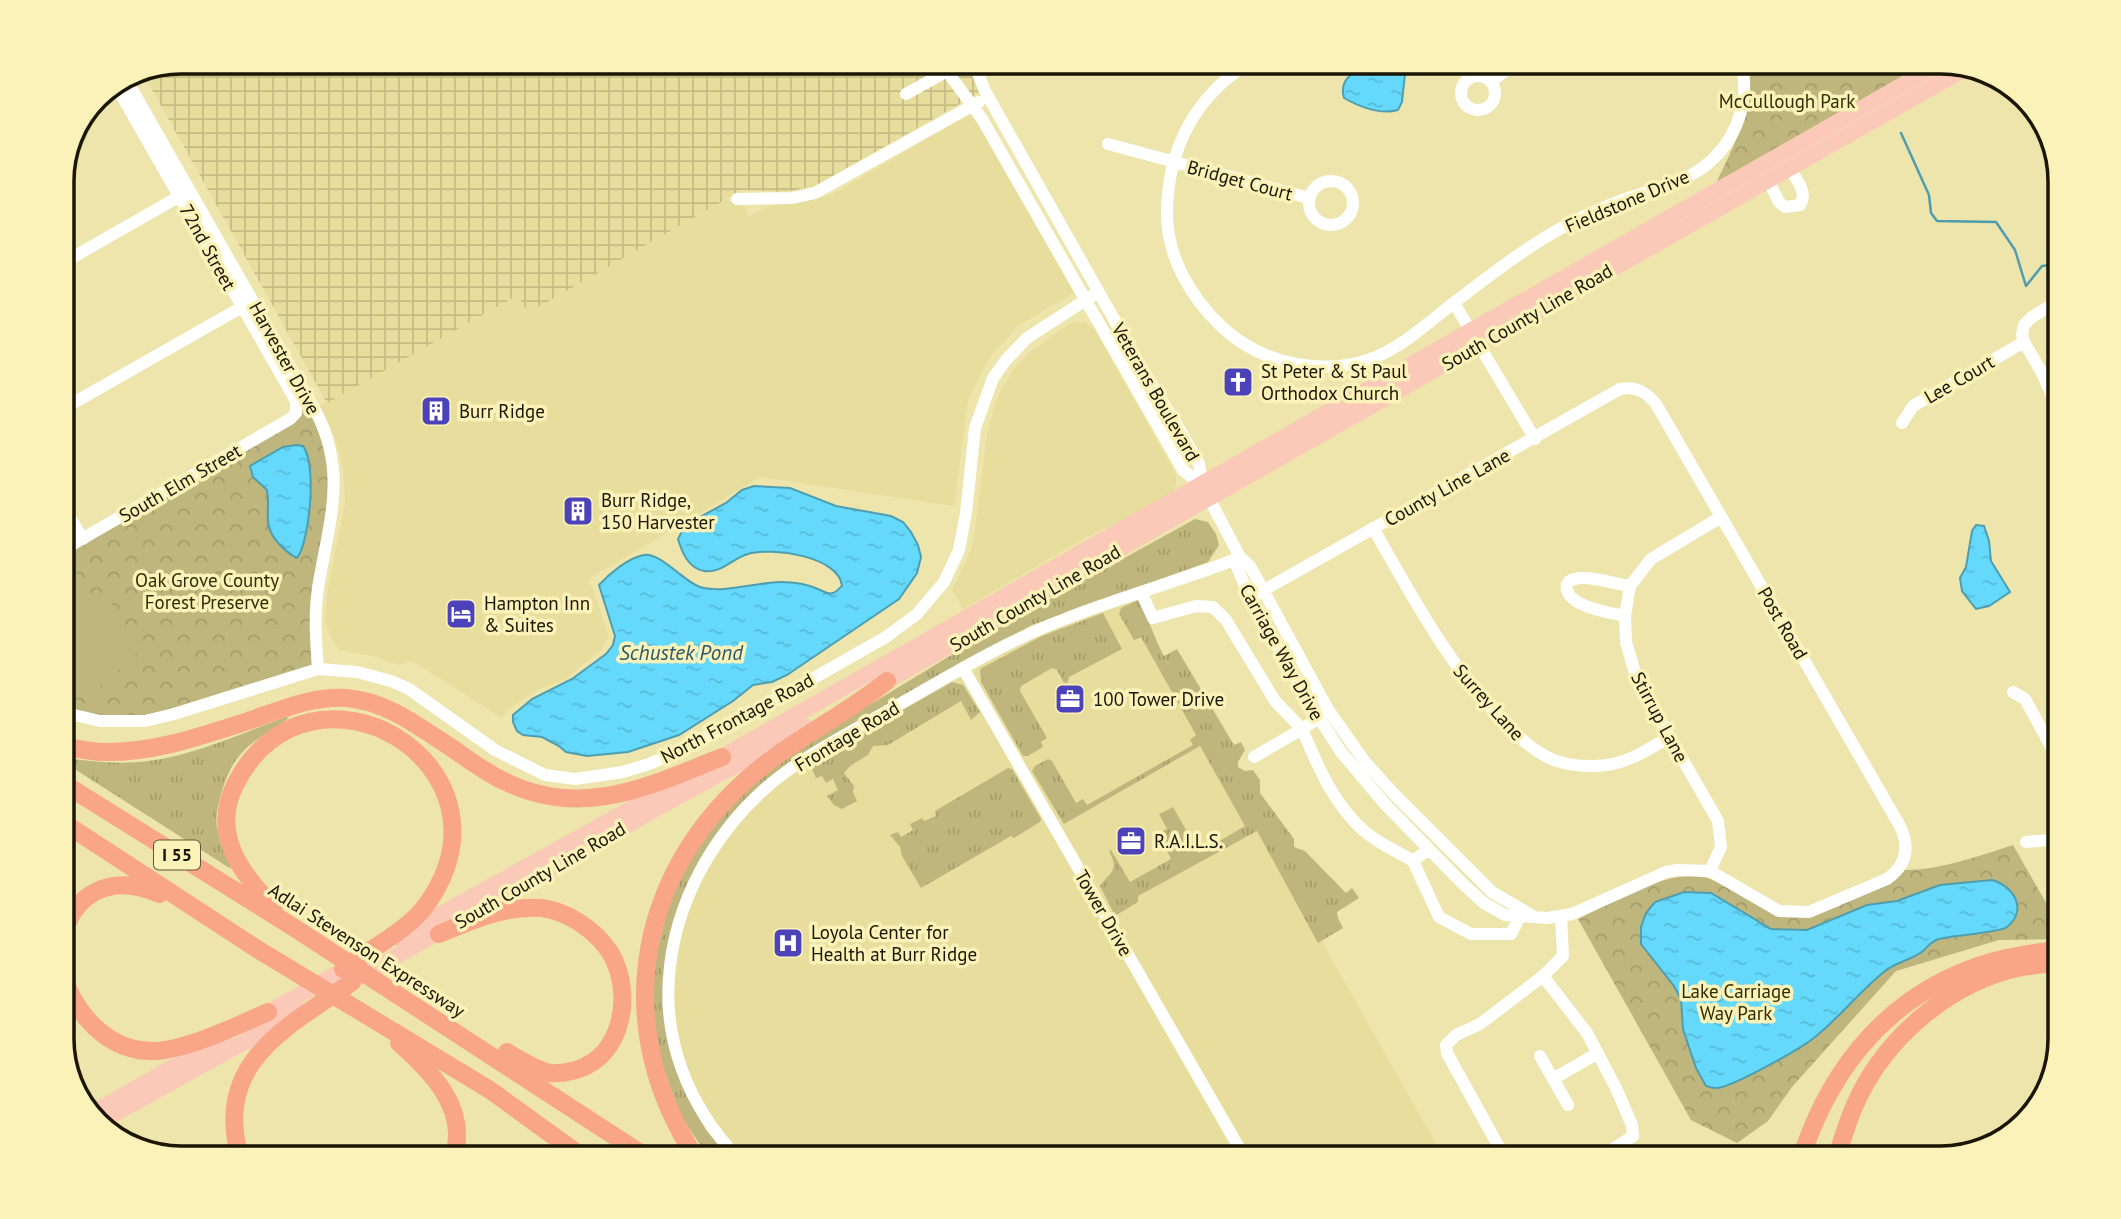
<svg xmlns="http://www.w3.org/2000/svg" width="2121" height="1219" font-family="'PT Sans',sans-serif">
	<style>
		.built { fill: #e7dd9c }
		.industrial { fill: url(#industrial-grid) }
		.grass { fill: url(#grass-tufts) }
		.park { fill: url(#park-crowns) }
		.pitch { fill: #bfb67e }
		.water { fill: url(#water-ripples); stroke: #4e9eb0; stroke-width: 2 }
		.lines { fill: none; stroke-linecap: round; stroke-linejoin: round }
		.stream { stroke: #4e9eb0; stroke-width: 2.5 }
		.minor { stroke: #fff; stroke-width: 12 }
		.major { stroke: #fbc9b7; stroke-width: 16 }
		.highway { stroke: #f9a587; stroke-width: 18 }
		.labels { text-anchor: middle; stroke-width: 7; stroke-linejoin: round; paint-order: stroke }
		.shield { fill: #fbf2b9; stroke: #5e5839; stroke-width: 2 }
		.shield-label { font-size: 18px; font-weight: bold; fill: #1a1602 }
		.park-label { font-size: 19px; fill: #312b02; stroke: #fbf2b9 }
		.street-label { font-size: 19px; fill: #1a1602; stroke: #fbf2b9 }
		.poi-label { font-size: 19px; fill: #1a1602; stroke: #fbf2b9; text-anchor: start }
		.water-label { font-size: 21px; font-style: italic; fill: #2a5a69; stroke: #fbf2b9 }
		.rim { fill: none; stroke: #1a1602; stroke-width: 3.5 }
	</style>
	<defs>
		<pattern id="industrial-grid" width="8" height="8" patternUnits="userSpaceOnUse" patternTransform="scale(1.75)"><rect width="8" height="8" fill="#e7dd9c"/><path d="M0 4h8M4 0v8" fill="none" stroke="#c6bd85"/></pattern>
		<pattern id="grass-tufts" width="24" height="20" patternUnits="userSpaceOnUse" patternTransform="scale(1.75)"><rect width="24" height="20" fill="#bfb67e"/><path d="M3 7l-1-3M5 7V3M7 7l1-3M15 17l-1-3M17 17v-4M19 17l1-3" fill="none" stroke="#a49c6b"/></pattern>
		<pattern id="park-crowns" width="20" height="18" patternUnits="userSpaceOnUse" patternTransform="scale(1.75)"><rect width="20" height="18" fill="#bfb67e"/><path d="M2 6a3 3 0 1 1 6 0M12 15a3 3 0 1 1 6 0" fill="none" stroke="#a49c6b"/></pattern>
		<pattern id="water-ripples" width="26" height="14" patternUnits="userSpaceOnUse" patternTransform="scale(1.75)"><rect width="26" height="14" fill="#65d9fb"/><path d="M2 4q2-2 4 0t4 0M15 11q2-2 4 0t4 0" fill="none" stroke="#57bad6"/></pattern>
	</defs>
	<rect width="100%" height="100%" fill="#eee5ac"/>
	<path class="built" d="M973,112L1074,293L1019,325L990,357L968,401L954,506L760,477L589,579L609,636L602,649L566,679L535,691L507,711L502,718L411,660L400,665L372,656L339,650L332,640L325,621L328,588L345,503L343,468L335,437L320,406L519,295L529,312L726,200L745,207L749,216L771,205L800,203L833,194Z
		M1072,322H1085L1095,330L1171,465L1176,475V485L1173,491L1159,502L1085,538L963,609L952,589L965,564L973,544L988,429L998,396L1013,370L1030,352Z
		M1127,601L1147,632L1444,1158H744L729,1142L700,1102L687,1074L673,1015L674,958L691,899L719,847L757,802L796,770L1029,639Z"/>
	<path class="industrial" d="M983,66L982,70L988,88L815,186L785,192L742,190L528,313L518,295L327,403L141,70Z"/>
	<path class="grass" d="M1195,519L1208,522L1216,534L1219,545L1208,562L1032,625L884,707L805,752L710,843L698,862L679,905L664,972L686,1094L706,1130L729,1158H709L680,1115L656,1046L652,998L657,951L669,904L690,860L711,830L741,791L807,743L971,643Z
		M1138,600C1149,618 1154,638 1164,656L1177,649L1234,745L1241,742L1245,750L1238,762V767L1245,771L1253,770L1260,780V793L1294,839V847L1305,851L1346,893L1352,888L1359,898L1337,912L1338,918L1343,928L1318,943L1257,831L1138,896V902L1115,916L1100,886C1110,872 1120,871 1109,851L1111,850L1130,882L1171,859L1158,834L1167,829L1159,814L1173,807L1199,853L1245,826L1200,746L1064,824L1032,771L1035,766L1048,759L1052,761L1076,803L1083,799L1087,805L1193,745L1190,740L1196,735L1141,637L1134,640L1119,614L1121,608Z
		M1103,613L1122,649L1069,677L1068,682L1064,683L1057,670L1052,668L1021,686L1020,691L1047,738L1041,742L1043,747L1028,756H1023L981,682L980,669L1042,636Z
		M952,682L963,685L980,712L971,720L961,701L888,745L873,746L868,755L850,766L844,773L854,786L853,792L857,801L842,809L834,805L827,796L838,790L833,779L826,783L822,776L816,778L811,767L816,759Z
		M286,717L289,718C255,742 235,747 222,791C218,803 215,816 217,828C220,842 227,855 231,869L62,761L63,758C91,761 120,765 148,761C195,755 242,733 286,717Z
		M1008,768L1012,769L1041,819L1040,822L1014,838L1011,836L921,888L902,856L900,847L890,835L898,832L901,837L913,830L910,824L922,818L924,821L936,816L935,811Z"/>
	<path class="park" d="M1933,61L1715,186C1732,147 1758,106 1747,62Z
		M311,405L331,450L322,567L318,669L145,721L61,712V551Z
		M2013,845L2060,927V939L1999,940L1896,971L1792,1087L1768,1121L1737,1143L1691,1120L1578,919C1612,903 1672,865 1710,879C1733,888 1753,905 1777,914L1880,888L1895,880L1904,870C1940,870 1979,856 2013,845Z"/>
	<path class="pitch" d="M106,595L139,652L97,690L61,677V611L72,604Z"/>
	<path class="water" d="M1364,64H1406L1402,102L1398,110C1380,115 1360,107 1344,98C1339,80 1351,75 1364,64Z
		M296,445L303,446C317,463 310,541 297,558C290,555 285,550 279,544C261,524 271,513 267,490L253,477L250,466L283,447Z
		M754,486L790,488L836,506L891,516L903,522L911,532L918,545L921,557L917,573L899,599L787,675L772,682L753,685L733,701L679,735L628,752L587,756L566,752L559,746L542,737L523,735L517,731L513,722V715L532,699L572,679L606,654L613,645L615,636L599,585C610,573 628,558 644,555C660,552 684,582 700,587C723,594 756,582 781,582C793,582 807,584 818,589C823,591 828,595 833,593C837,592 839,588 842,586C839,556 772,547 748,554C733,558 720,574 704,571C688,568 682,552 678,539L685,525L726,503L742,490Z
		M1976,525L1984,526L1989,541L1991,561L2010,592L1989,606L1976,609L1962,591L1960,578L1966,567L1972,531Z
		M1992,880C2014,886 2028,910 2007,927C1999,933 1953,935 1939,939C1931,941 1929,946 1923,951C1912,960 1896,962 1885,971C1860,991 1840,1017 1815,1037C1802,1048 1731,1088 1716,1088C1712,1088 1709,1087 1706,1086L1696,1068L1683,1029L1681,999L1674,986L1641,944V927L1646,913L1655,902L1684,892L1711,893L1771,929L1807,930L1867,905L1897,901L1940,885Z"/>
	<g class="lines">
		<path class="stream" d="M1901,133L1929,195L1931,213L1937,221L1996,222L2015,250L2026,286L2042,266L2060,264"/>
		<path class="minor" d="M1246,65C1194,98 1168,150 1167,211C1166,255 1190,297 1222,327C1242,346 1269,359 1296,364C1371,377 1403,343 1456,301C1488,277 1521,251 1556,231C1579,218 1603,207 1628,198C1657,188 1690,182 1713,159C1739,134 1750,97 1741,62
			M975,66L985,91L1140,365L1181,432L1199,464L1202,485L1240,557L1250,566L1329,711L1365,762L1395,795L1492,892L1533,916
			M947,71L982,119L1183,470L1202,485
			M1461 93a17 17 0 1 1 34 0a17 17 0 1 1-34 0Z
			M125,77L317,414C348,475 328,525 318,588C314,615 316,642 318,669
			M1491,82L1515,63
			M906,94L956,66
			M95,98L116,86
			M1108,144L1309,198
			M1768,180L1779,202L1785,207L1800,205C1808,192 1797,180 1789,168
			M1309 203a22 22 0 1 1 44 0a22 22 0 1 1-44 0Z
			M737,199L792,198L815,193L979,102
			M61,264L180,196
			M2060,300L2032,317L2024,325L2022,334L2024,342L2042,373L2060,414
			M1454,303L1535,439
			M61,410L242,307
			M1902,423L1913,406L2024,342
			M61,503L83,539
			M1373,528C1413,597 1447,664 1504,722C1519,737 1534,752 1554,760C1570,766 1590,767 1607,765C1630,762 1650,748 1670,737
			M61,551L290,419L296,413V401L115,84
			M1240,557L1237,567L1250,598L1310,704L1341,752L1385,804L1462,883L1484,903L1505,915L1547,918L1572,914L1666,872L1677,870L1710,871L1779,911L1809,912L1887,879C1907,865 1910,847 1900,826L1656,404C1646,392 1636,386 1620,389L1250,598
			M1141,592L1153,618L1196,606L1213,607L1226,620L1275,701L1302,729L1323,715
			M1625,616C1610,613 1571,607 1567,590C1565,584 1569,580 1575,579C1587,575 1616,584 1630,586
			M963,668L1245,1158
			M2013,692L2025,699L2060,763
			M61,712L100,721H145L174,714L318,669L357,672L391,681L409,689L495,750L545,775L575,779L623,772L649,764L682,750L805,683L886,637L917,614L944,582L959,550L966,513L975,428L993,378L1006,360L1027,338L1098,292
			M1254,757L1302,729C1318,766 1332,802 1363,830C1377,843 1397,851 1413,861L1429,849
			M2026,842L2060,839
			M1413,861L1439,917L1471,934H1511L1519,918
			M1710,871L1721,847L1718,821L1637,680L1626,642L1625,616L1630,586L1651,559L1721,517
			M1561,916L1563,956L1543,976L1587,1033L1616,1088L1632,1125L1633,1136L1599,1158
			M1540,1056L1568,1105
			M1553,1079L1598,1053
			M738,1158C688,1106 661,1038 670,966C679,889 724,817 787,771C824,744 866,724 905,701C957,671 1009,640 1065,619C1103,604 1142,592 1180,579C1200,572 1221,566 1240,557
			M1505,1158L1447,1053L1446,1045L1456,1035L1480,1024L1543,976"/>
		<path class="major" d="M878,686L1966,68
			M713,762L1943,62
			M398,938L688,777
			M356,979L659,807L806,727
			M259,1018L355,963
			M91,1114L224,1038
			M100,1122L300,1011"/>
		<path class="highway" d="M61,746C75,748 90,752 103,752C154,753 201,736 248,721C280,710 312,696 346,698C383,701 411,721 441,741C462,754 482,771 504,781C581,820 650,786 722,757
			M61,782L293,927L648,1158
			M61,821L257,949L490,1090L584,1158
			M274,907C240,873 211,833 235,785C309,638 526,764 427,904C408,931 369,949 343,969
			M439,934C470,921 506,905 541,908C568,911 597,931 611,954C633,992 624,1056 576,1070C568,1072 558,1074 550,1073C534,1069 520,1060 507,1052
			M61,942C73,891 112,873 159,894
			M61,969C73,1012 107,1053 156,1051C188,1049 237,1026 268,1012
			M399,1043C431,1071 470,1110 453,1158
			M240,1158C213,1062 286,1028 352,982
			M696,1158C613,1033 633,883 744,782C787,742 841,718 887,681
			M1801,1158C1832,1063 1893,991 1991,962C2013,955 2037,953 2060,949
			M1836,1158C1842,1141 1847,1123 1854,1107C1883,1039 1949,982 2022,967C2034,965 2047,964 2060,962"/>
	</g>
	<defs>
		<g id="church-square" transform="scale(1.575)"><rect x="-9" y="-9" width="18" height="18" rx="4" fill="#4c43ba" stroke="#fbf2b9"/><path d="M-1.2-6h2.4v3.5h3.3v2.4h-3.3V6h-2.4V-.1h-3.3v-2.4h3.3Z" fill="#fff"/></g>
		<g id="building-square" transform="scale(1.575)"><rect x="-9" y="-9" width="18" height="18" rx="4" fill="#4c43ba" stroke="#fbf2b9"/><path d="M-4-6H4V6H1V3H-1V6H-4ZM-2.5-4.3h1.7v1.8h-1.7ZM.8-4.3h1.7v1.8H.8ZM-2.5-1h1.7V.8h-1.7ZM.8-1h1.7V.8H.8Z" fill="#fff"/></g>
		<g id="hotel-square" transform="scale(1.575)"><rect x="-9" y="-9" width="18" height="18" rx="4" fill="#4c43ba" stroke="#fbf2b9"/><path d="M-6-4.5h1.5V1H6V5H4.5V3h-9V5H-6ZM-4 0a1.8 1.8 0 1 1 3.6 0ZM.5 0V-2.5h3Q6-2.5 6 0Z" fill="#fff"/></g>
		<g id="office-square" transform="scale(1.575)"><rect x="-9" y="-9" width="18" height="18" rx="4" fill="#4c43ba" stroke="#fbf2b9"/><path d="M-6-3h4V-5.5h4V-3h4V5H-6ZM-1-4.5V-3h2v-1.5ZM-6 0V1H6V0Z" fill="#fff"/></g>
		<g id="hospital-square" transform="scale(1.575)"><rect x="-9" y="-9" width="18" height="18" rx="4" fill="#4c43ba" stroke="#fbf2b9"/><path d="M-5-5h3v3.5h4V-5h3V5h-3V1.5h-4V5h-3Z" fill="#fff"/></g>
	</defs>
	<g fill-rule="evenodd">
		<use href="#church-square" x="1238" y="382"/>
		<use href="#building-square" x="436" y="411"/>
		<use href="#building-square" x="578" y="511"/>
		<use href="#hotel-square" x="461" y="614"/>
		<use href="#office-square" x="1070" y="699"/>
		<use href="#office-square" x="1131" y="841"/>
		<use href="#hospital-square" x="788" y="943"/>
	</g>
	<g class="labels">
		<rect class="shield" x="154" y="840.5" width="46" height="29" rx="5"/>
		<g class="shield-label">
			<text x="177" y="861">I 55</text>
		</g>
		<g class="park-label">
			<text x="1787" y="108">McCullough Park</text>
			<text x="207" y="587">Oak Grove County<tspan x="207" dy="22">Forest Preserve</tspan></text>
			<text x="1736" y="998">Lake Carriage<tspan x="1736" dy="22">Way Park</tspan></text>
		</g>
		<g class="street-label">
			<text transform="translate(1240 180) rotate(15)" y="7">Bridget Court</text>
			<text transform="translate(1627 201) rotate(-23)" y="7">Fieldstone Drive</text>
			<text transform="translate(208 247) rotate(61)" y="7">72nd Street</text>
			<text transform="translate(1527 317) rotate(-30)" y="7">South County Line Road</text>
			<text transform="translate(285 358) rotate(61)" y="7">Harvester Drive</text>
			<text transform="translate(1959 379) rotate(-30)" y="7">Lee Court</text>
			<text transform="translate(1156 392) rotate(60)" y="7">Veterans Boulevard</text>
			<text transform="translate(180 483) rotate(-30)" y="7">South Elm Street</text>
			<text transform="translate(1447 487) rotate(-29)" y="7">County Line Lane</text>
			<text transform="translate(1035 598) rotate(-30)" y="7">South County Line Road</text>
			<text transform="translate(1783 623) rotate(60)" y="7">Post Road</text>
			<text transform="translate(1282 652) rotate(61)" y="7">Carriage Way Drive</text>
			<text transform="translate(1489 702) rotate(48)" y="7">Surrey Lane</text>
			<text transform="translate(1660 717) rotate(62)" y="7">Stirrup Lane</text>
			<text transform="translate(737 718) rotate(-28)" y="7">North Frontage Road</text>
			<text transform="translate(847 736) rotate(-31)" y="7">Frontage Road</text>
			<text transform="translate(540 875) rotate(-30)" y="7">South County Line Road</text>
			<text transform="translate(1104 913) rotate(60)" y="7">Tower Drive</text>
			<text transform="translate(367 950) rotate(33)" y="7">Adlai Stevenson Expressway</text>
		</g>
		<g class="poi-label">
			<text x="1261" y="378">St Peter &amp; St Paul<tspan x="1261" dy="22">Orthodox Church</tspan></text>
			<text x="459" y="418">Burr Ridge</text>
			<text x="601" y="507">Burr Ridge,<tspan x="601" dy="22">150 Harvester</tspan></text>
			<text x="484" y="610">Hampton Inn<tspan x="484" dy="22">&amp; Suites</tspan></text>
			<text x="1093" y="706">100 Tower Drive</text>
			<text x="1154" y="848">R.A.I.L.S.</text>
			<text x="811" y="939">Loyola Center for<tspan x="811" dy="22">Health at Burr Ridge</tspan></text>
		</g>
		<g class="water-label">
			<text x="681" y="660">Schustek Pond</text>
		</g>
	</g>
	<path d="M0 0H2121V1219H0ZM181 74H1941A107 107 0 0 1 2048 181V1039A107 107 0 0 1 1941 1146H181A107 107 0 0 1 74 1039V181A107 107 0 0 1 181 74Z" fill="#fbf2b9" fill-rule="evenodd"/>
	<path class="rim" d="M181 74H1941A107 107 0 0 1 2048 181V1039A107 107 0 0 1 1941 1146H181A107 107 0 0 1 74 1039V181A107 107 0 0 1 181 74Z"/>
</svg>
